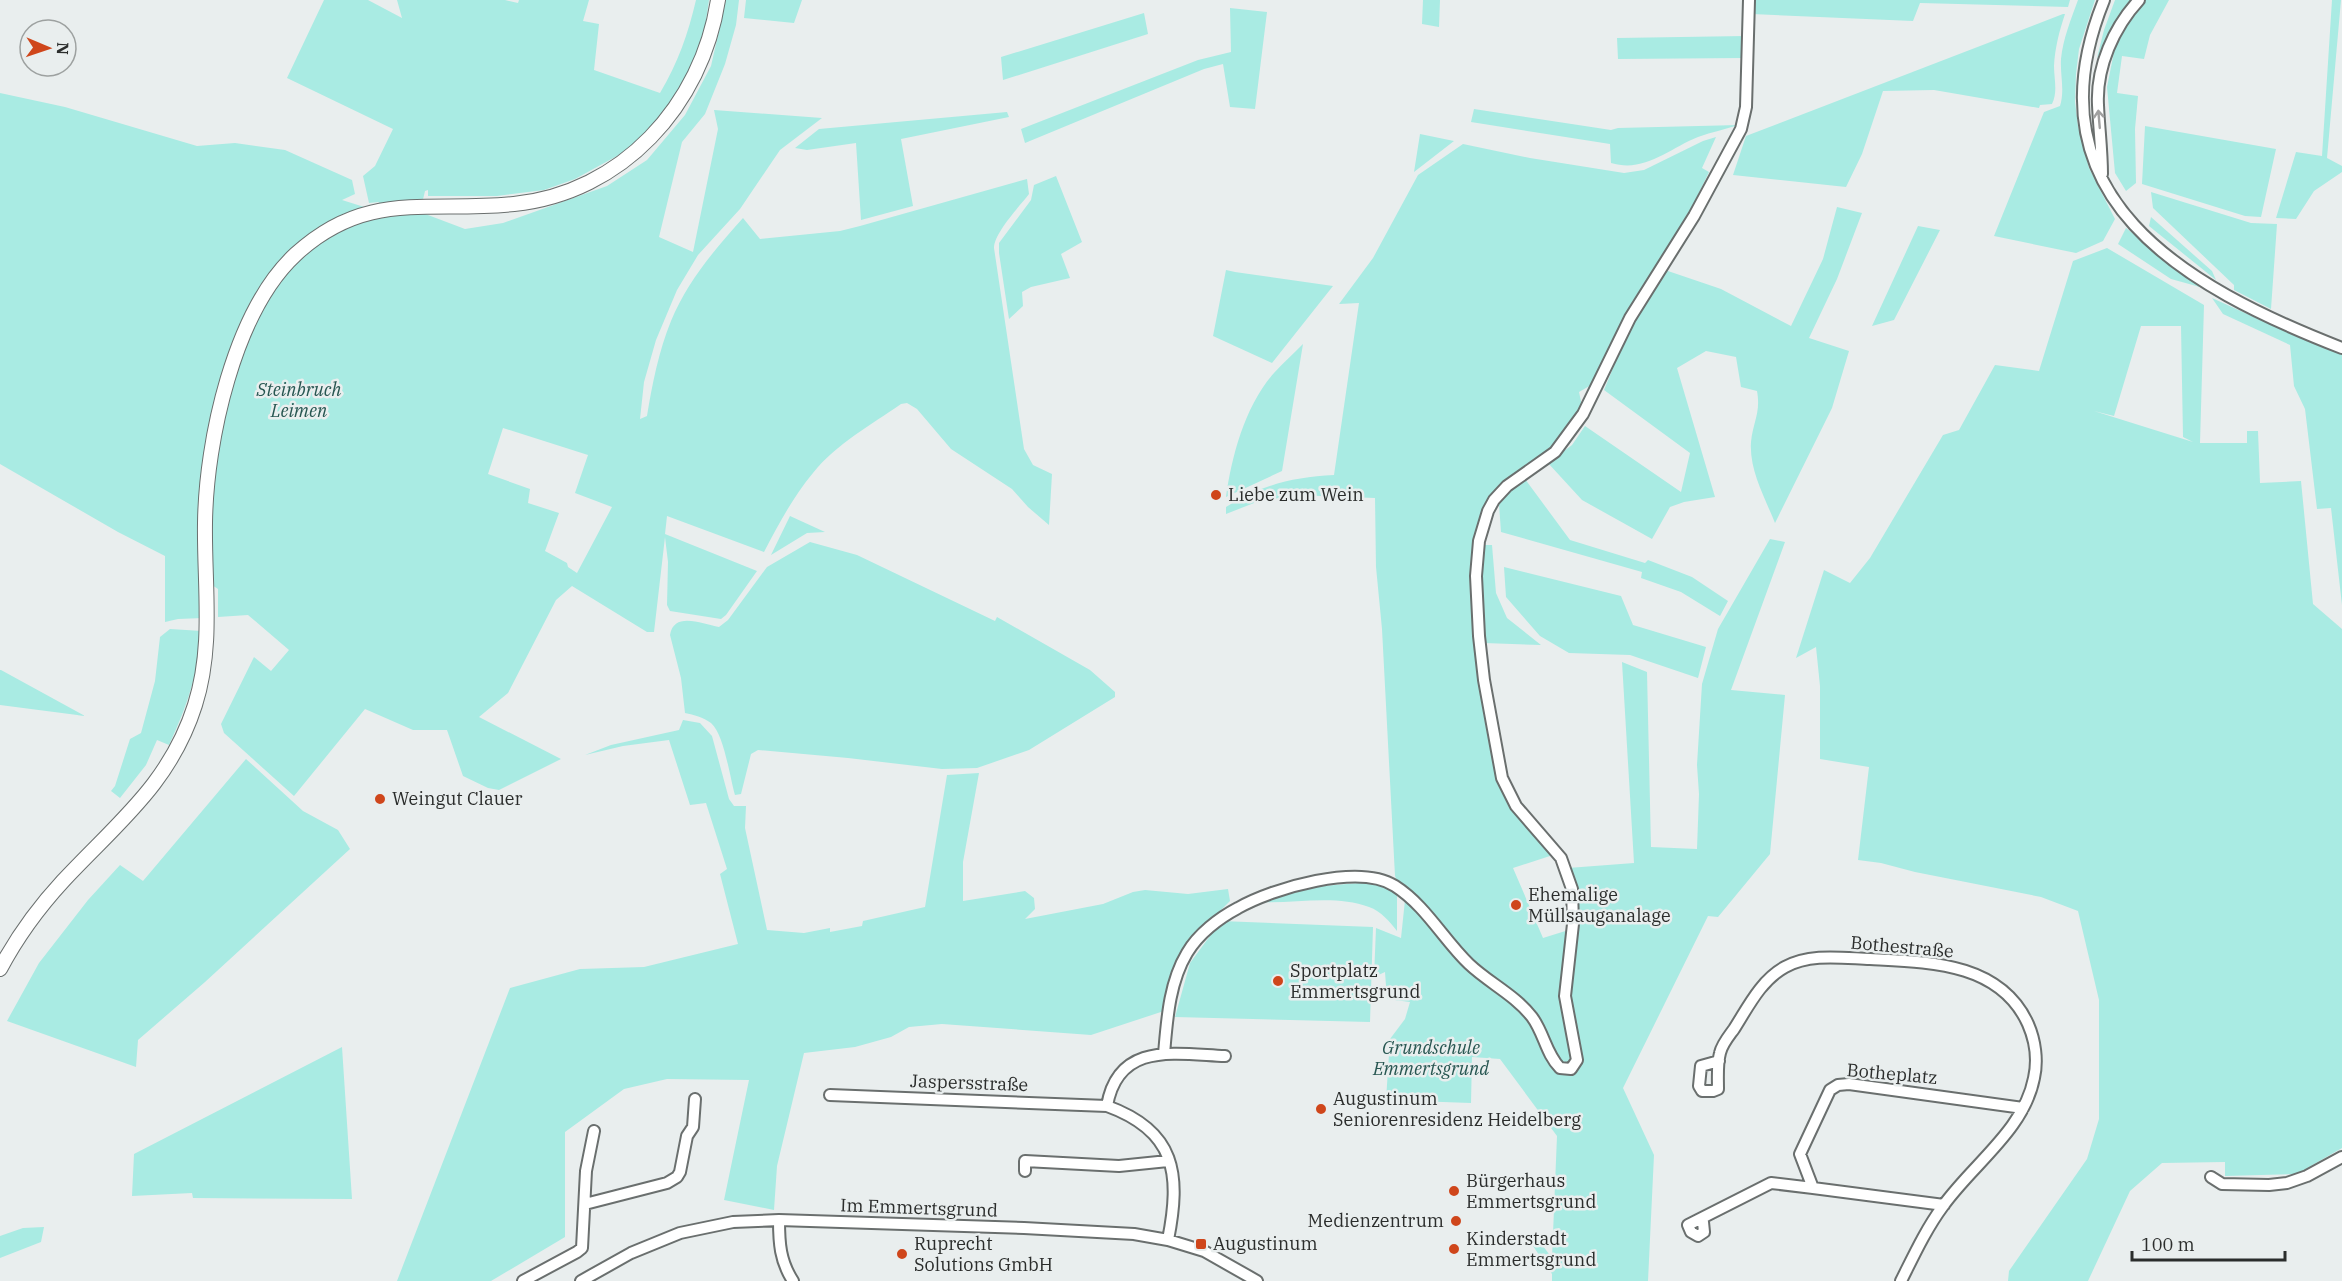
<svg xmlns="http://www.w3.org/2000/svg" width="2342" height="1281" font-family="'IBM Plex Serif',serif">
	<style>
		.green { fill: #a9ebe3; fill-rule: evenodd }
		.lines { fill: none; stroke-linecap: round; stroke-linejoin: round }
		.minor-casing { stroke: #6a6f6e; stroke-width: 14 }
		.major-casing { stroke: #6a6f6e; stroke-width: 16 }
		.minor { stroke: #fff; stroke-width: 10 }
		.major { stroke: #fff; stroke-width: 14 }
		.oneway { stroke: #a0a0a0 }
		.poi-dot { fill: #cf461b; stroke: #e9eeee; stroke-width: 2 }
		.labels { text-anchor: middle; stroke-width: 5; stroke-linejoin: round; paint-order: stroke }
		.park-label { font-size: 18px; font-style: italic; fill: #275651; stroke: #e9eeee }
		.poi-label { font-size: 18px; fill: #2b2d2c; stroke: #e9eeee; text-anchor: start }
		.street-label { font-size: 18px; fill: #2b2d2c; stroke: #e9eeee }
	</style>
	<rect width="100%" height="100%" fill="#e9eeee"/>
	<path class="green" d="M324,0H368L402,18L397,0H505L518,3L519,0H589L583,21L599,24L594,70L660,93C678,63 688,34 696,0H709L703,41L677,97L637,145L575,179L544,190L497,196H428V190L425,191L420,212L465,229L503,223L607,186L647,160L685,115L711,66L726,0H739L736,25L725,64L705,114L682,142L659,237L693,252L718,129L714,110L822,118L780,150L740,209L698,255L677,290L656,340L644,382L640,419L647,416C652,385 659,350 671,321C687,282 715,249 743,218L760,239L840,231L860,226L1027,179L1029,194C1019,207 994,233 994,248L1024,449L1033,465L1052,474L1049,525L1028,507L1012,489L951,449L917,409L907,403L901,404C871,425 836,444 813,473C793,497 778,525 764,552L667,516L665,534L757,571L726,615L721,619L670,611L667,605L668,562L665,537L654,632H647L572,586L556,600L508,693L479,717L561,759L499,790L488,788L463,776L447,730H413L365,709L294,796L224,733L221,724L254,657L271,671L289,650L248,615L218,617V589L200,577L203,618L178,619L165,622V556L118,532L0,464V93L65,107L197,146L235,143L285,150L352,180L355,194L342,200L377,211L379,202L369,203L363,176L375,166L393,129L287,78ZM503,428L588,455L575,493L612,507L577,573L568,567L567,563L545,551L559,513L528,503L530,489L488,474Z
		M746,0H802L794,23L744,18Z
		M1423,0H1440L1439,27L1422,24Z
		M1752,0H2070L2068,7L1920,3L1913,21L1752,14Z
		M2078,0H2095L2079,49L2076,74L2075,102L2078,126L2089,168L2115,219L2103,241L2076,253L1994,236L2044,112L2060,106C2065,90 2060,75 2061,59C2063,39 2071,19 2078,0Z
		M2115,0H2135L2126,10L2097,58L2104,30Z
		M2145,0H2169L2150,35L2144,59L2122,56L2117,93L2138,96L2135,129L2136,183L2126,191L2115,173L2107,87L2115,47L2132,17Z
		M2332,0H2341L2327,158L2342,166V172L2314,191L2296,219L2276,218L2296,152L2322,156Z
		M1230,8L1267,12L1255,109L1230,107L1223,64L1204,69L1025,143L1021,129L1198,60L1231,52Z
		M1144,13L1148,34L1003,80L1001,57Z
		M2063,14H2065C2059,32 2055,48 2054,66C2054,79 2058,92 2052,104L2040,105L2039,108L1934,90L1883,91L1862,154L1846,187L1733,175L1746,136Z
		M1745,36L1744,58L1618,59L1617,38Z
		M1474,109L1611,130L1618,128L1739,125C1726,129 1712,132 1698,137C1668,149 1645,173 1611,163L1610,144L1471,122Z
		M1007,112L1009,117L901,139L913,206L861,220L856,143L807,150L795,148L819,129Z
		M2145,126L2276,149L2261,217L2245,216L2142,184Z
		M1420,134L1454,141L1414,172Z
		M1716,137L1702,168L1709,172L1680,232L1593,384L1579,392L1582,406C1573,419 1564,436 1552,447C1532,464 1506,476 1489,498C1453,545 1481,737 1503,792C1513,817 1535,836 1553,855L1513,868L1543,938L1575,928L1568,868L1634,863L1622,662L1647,672L1651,847L1697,849L1699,794L1697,765L1702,684L1718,629L1770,539L1785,542L1731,690L1785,695L1770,854L1718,917L1708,916L1623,1088L1654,1155L1648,1281H1552V1274L1533,1246L1540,1242L1552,1258L1557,1136L1500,1059L1472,1057L1471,1103L1386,1100L1390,1039L1405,1019L1410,1002L1387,999L1385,972L1374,977L1376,928L1401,938L1405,900L1395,876L1382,629L1376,567L1375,498L1294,495L1254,503L1226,514V507C1261,485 1293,477 1334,475L1359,303L1339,304L1373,258L1418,175L1463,144L1530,158L1624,173L1644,170L1703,141Z
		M1056,176L1082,242L1061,254L1070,278L1031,287L1022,292L1023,306L1009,319L999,253V243L1031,200L1034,185Z
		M2151,192L2251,223L2277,224L2271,309L2234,290V285L2153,208Z
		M1837,207L1862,213L1837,279L1809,338L1849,351L1832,408L1775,523C1765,498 1749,470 1751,442C1753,422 1761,413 1757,391L1741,387L1736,357L1706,351L1677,368L1715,497L1684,502L1670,507L1652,539L1582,500L1548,463L1572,445L1585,426L1681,492L1690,453L1604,390L1625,339L1665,270L1721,289L1791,326L1823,259Z
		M2151,217L2212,271L2216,280L2149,226Z
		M1918,226L1940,230L1894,320L1872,326Z
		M2126,228L2200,287L2171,279L2118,244Z
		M2107,248L2204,305L2200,443H2247V431H2258L2260,483L2301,481L2313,604L2342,629V1148L2297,1174L2225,1176V1162L2162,1163L2130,1191L2088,1281H2008L2009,1271L2087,1159L2099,1119V1000L2078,911L2041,897L1915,872L1881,863L1858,860L1869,767L1820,759V686L1816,647L1796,658L1824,570L1850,583L1870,558L1943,435L1959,430L1995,365L2039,371L2073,261ZM2141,326H2181L2183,437L2193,442L2094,411L2114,416Z
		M1226,270L1235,272L1333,286L1272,363L1213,336Z
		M2212,298L2300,338L2342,354V605L2331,508L2317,509L2305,409L2294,386L2290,345L2223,314Z
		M1303,344L1282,471L1226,497C1232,455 1245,406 1274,373C1283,363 1294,353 1303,344Z
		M1525,479L1570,540L1645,563L1648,560L1692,577L1728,601L1720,616L1681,592L1641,578L1642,572L1501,532L1499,504L1509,491Z
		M790,516L825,532L807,533L771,555Z
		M810,542L857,555L995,621L997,617L1090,670L1115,692V697L1029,750L977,768L942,769L848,758L758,750L751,754L741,794L735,795C730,778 724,734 711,723C703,717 694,715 685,713L681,678L670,635C674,611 702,624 719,627L728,620L767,567Z
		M1484,545H1492L1496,593L1507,618L1541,645L1484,643L1482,575Z
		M1504,567L1621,596L1633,625L1706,647L1698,678L1630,655L1569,653L1540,636L1506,597Z
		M170,629L202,631C197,676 188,704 169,745L157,740L146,765L120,798L111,791L115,786L130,739L141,733L155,681L160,637Z
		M0,670H1L85,716L0,705Z
		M683,720L700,723L712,736L729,799L734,806H746L745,828L767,930L804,933L830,928V932L862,926L863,921L925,907L947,775L979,773L963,862V901L1025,891L1034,898L1035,909L1025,919L1103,904L1133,892L1145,890L1188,894L1228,889L1230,901L1181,950L1164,1011L1091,1035L942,1024L909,1027L891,1037L855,1047L804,1053L777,1166L774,1210L724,1200L749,1080L667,1079L624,1089L565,1132V1237L491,1281H397L510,988L580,969L644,967L738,944L720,874L727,869L706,803L690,805L669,740L623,746L585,755L611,745L679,730Z
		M246,759L303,811L338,830L350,849L205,982L138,1040L136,1067L7,1021L39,963L88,900L120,865L143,881Z
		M1371,882L1387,886L1397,894V931C1390,922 1381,911 1369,907C1335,894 1294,904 1258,902L1311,887Z
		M1221,921L1373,927L1370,1022L1175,1017L1190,963Z
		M342,1047L352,1199L193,1198L192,1193L132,1196L134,1154Z
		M44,1227L41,1242L0,1258V1236L23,1228Z"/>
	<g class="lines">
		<g class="minor-casing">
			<path id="minor" d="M2104,0C2024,197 2185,287 2342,348
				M2102,174C2102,151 2099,128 2098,105C2096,67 2114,27 2139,0
				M1164,1054C1167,1020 1169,983 1187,953C1198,934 1219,918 1238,908C1273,888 1359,863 1395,886C1426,906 1443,939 1469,964C1489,983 1515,995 1532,1017C1544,1033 1546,1054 1560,1068L1571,1069L1577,1060L1565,996L1573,924L1572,889L1561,858L1516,806L1502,778L1484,680L1479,636L1476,576L1479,541L1488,511L1494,500L1507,486L1555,452L1583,414L1630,318L1694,216L1741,129L1746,107L1749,0
				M1719,1061L1701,1066L1699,1086L1702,1091H1713L1718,1089C1718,1077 1717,1064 1720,1053C1722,1044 1729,1036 1734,1029C1748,1007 1761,980 1785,967C1810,953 1842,958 1870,959C1928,962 2000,962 2028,1024C2035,1040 2038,1060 2034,1078C2024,1130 1973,1164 1943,1206C1926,1229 1914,1255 1901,1281
				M830,1095L1107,1106C1118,1041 1176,1054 1225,1056
				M1107,1106C1176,1131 1181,1174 1168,1240
				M1025,1171V1161L1119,1166L1168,1161
				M2211,1177L2222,1184L2269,1185L2287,1183L2307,1176L2342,1157
				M585,1204L667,1183L677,1177L680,1172L687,1136L693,1127L695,1099
				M1944,1205L1813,1188L1800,1154L1830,1090L1838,1085L1849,1084L2023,1108
				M779,1220C779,1243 780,1261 793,1281
				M1699,1220L1703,1222L1704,1232L1698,1236L1691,1232L1688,1225L1771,1183L1813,1188
				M523,1281L577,1252L582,1248L586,1171L594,1131
				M581,1281L631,1253L680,1233L733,1222L779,1220L1024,1228L1134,1234L1168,1240L1204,1251L1257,1281"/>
		</g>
		<g class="major-casing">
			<path id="major" d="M0,969C17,937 39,907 63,881C117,823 170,784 195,705C214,645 204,585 205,523C206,441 234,311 296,254C367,189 429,213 514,204C622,193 702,105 718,0"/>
		</g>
		<use href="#minor" class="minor"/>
		<use href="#major" class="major"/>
	</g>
	<defs><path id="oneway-shaft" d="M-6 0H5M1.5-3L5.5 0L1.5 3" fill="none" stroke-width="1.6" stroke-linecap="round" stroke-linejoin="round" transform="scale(1.5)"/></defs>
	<use class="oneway" href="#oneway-shaft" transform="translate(2099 119) rotate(-95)"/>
	<g class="poi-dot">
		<circle cx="1216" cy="495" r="6"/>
		<circle cx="380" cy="799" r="6"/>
		<circle cx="1516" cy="905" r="6"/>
		<circle cx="1278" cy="981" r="6"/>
		<circle cx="1321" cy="1109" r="6"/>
		<circle cx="1454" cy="1191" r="6"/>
		<circle cx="1456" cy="1221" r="6"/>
		<rect x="1195" y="1238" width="12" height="12" rx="3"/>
		<circle cx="1454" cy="1249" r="6"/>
		<circle cx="902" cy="1254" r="6"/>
	</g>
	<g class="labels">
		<g class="park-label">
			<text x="299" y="396">Steinbruch<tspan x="299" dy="21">Leimen</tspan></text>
			<text x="1431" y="1054">Grundschule<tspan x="1431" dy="21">Emmertsgrund</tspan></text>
		</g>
		<g class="poi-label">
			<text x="1228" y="501">Liebe zum Wein</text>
			<text x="392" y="805">Weingut Clauer</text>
			<text x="1528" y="901">Ehemalige<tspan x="1528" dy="21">Müllsauganalage</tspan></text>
			<text x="1290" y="977">Sportplatz<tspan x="1290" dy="21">Emmertsgrund</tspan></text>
			<text x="1333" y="1105">Augustinum<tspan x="1333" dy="21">Seniorenresidenz Heidelberg</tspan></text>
			<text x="1466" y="1187">Bürgerhaus<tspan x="1466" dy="21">Emmertsgrund</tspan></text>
			<text x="1444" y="1227" text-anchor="end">Medienzentrum</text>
			<text x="1466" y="1245">Kinderstadt<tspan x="1466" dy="21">Emmertsgrund</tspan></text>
			<text x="914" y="1250">Ruprecht<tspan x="914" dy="21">Solutions GmbH</tspan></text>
			<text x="1213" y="1250">Augustinum</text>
		</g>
		<g class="street-label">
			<text transform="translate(1902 947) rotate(5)" y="6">Bothestraße</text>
			<text transform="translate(1892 1074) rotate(5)" y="6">Botheplatz</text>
			<text transform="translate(969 1083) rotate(2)" y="6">Jaspersstraße</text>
			<text transform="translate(919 1208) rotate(2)" y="6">Im Emmertsgrund</text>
		</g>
	</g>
	<g transform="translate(48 48) rotate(92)"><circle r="28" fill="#e9eeee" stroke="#9da1a0" stroke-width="1.5"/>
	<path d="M0-4.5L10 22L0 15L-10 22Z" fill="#cf461b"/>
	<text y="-9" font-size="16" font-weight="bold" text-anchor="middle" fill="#2b2d2c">N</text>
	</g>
	<path d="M2132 1251v9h153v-9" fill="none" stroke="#2b2d2c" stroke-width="3"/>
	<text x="2141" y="1251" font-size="18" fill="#2b2d2c" stroke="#e9eeee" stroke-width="4.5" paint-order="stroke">100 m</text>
</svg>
